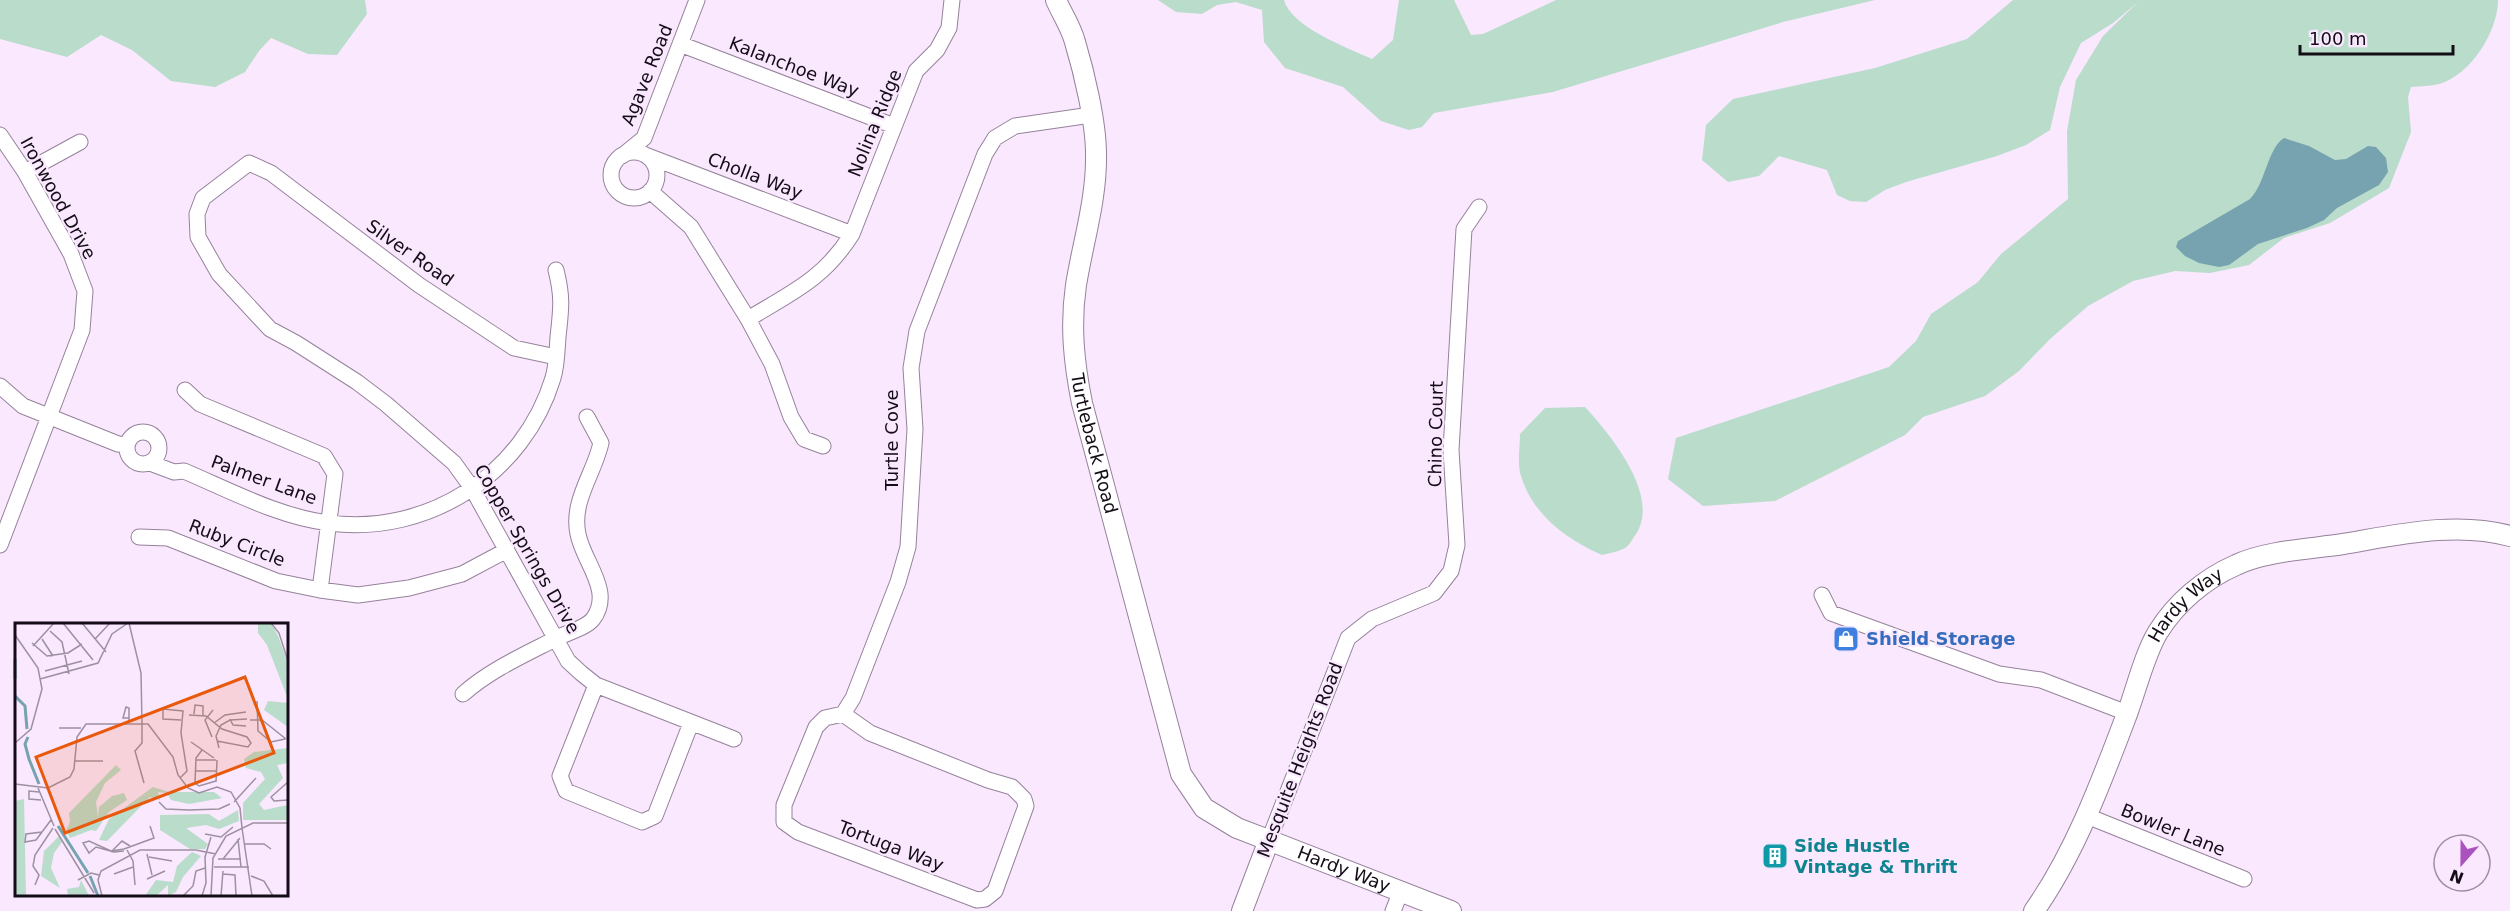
<svg xmlns="http://www.w3.org/2000/svg" width="2510" height="911" font-family="'DejaVu Sans',sans-serif">
	<style>
		.green { fill: #b9dccb }
		.water { fill: #76a3af }
		.lines { fill: none; stroke-linecap: round; stroke-linejoin: round }
		.minor-casing { stroke: #96829b; stroke-width: 17 }
		.major-casing { stroke: #96829b; stroke-width: 22 }
		.minor { stroke: #fff; stroke-width: 15 }
		.major { stroke: #fff; stroke-width: 20 }
		.labels { text-anchor: middle; stroke-width: 4.5; stroke-linejoin: round; paint-order: stroke }
		.street-label { font-size: 18px; fill: #140c16; stroke: #f9e8fe }
		.shop-label { font-size: 18px; font-weight: bold; fill: #366cbe; stroke: #f9e8fe; text-anchor: start }
		.culture-label { font-size: 18px; font-weight: bold; fill: #0d838f; stroke: #f9e8fe; text-anchor: start }
		.inset-river { fill: none; stroke: #76a3af; stroke-width: 3 }
		.inset-road { fill: none; stroke: #9d90a1; stroke-width: 1.5 }
		.view { fill: #e8590c; fill-opacity: 0.15; stroke: #e8590c; stroke-width: 3 }
		.inset-edge { fill: none; stroke: #140c16; stroke-width: 3 }
	</style>
	<rect width="100%" height="100%" fill="#f9e8fe"/>
	<path class="green" d="M0,0H365L367,14L337,55L308,54L271,38L259,51L245,72L215,87L171,81L132,50L101,35L67,57L0,39Z
		M1158,0H1284C1291,27 1348,48 1372,59L1393,40L1399,0H1454L1471,35L1483,34L1556,0H1875L1783,22L1553,92L1434,113L1422,127L1409,130L1381,121L1343,87L1285,68L1264,42L1262,10L1236,2L1217,5L1202,14L1176,12Z
		M2013,0H2498C2498,31 2471,75 2439,84C2430,86 2420,86 2411,87L2408,97L2411,132L2389,188L2330,223L2284,238L2249,265L2210,273L2175,271L2133,281L2088,306L2050,339L2019,371L1985,396L1923,417L1905,435L1775,501L1703,506L1668,479L1676,438L1889,367L1916,341L1931,314L1978,282L2001,254L2068,199L2067,131L2076,80L2103,36L2138,2L2113,23L2081,43L2060,87L2050,130L2026,145L1997,156L1906,182L1885,190L1866,202L1850,201L1837,195L1827,170L1779,156L1759,176L1728,182L1702,160L1706,125L1733,99L1875,68L1967,39Z
		M1585,407C1610,434 1661,496 1636,534C1633,538 1629,546 1625,548C1618,552 1609,553 1602,555C1566,539 1533,515 1521,476C1517,464 1520,447 1520,434L1545,408Z"/>
	<path class="water" d="M2284,138L2309,146L2335,160L2346,159L2368,146L2376,147L2386,158L2388,172L2379,185L2337,208L2324,220L2307,228L2258,244L2229,265L2219,267L2199,263L2185,256L2176,247L2178,241L2250,199C2266,183 2267,149 2284,138Z"/>
	<g class="lines">
		<g class="minor-casing">
			<path id="minor" d="M680,44L894,126
				M0,135L25,172L71,254L85,291L82,330L0,545
				M611 175a23 23 0 1 1 46 0a23 23 0 1 1-46 0Z
				M645,155L852,234
				M622,156L644,138L697,0
				M25,172L80,142
				M650,191L691,227L748,319L772,364L791,417L804,439L823,446
				M748,319C791,293 824,279 852,234L916,71L937,50L949,28L952,0
				M556,357L514,348L419,285L271,173L249,163L203,198L197,214L198,237L219,274L270,329L296,343L357,382L386,404L454,463L472,488L568,661L581,673L596,685L734,739
				M0,386L23,406L118,444L127,445
				M185,390L200,404L324,456L335,474L320,590
				M127 448a16 16 0 1 1 32 0a16 16 0 1 1-32 0Z
				M150,463L174,472L184,471C229,490 279,517 329,523C428,536 524,474 553,378C557,365 557,350 558,337C561,309 563,298 556,270
				M139,537L168,538L276,581L320,590L358,595L409,588L462,574L507,550
				M1822,595L1831,613L1999,674L2041,680L2127,713
				M596,685L560,776L566,791L642,822L655,816L691,723
				M463,694C490,670 524,655 557,638C566,633 586,628 593,619C614,591 583,562 578,534C571,501 594,474 601,443L587,417
				M843,714L870,733L988,780L1012,787L1024,799L1026,806L995,891L985,899L977,900L798,832L784,822V805L816,727L825,718L843,714L853,698L898,582L908,547L915,429L911,368L917,331L985,154L995,138L1015,126L1091,115
				M2087,816L2244,879
				M1269,840L1348,638L1372,619L1434,593L1451,571L1457,545L1451,450L1464,229L1479,207
				M1393,911L1401,891"/>
		</g>
		<g class="major-casing">
			<g id="major">
				<path id="s1" d="M1056,0C1062,14 1071,27 1075,42C1084,72 1096,122 1096,154C1097,198 1083,242 1076,285C1070,326 1074,363 1082,403L1181,774L1204,808L1237,828L1451,911"/>
				<path d="M1242,911L1269,840"/>
				<path id="s2" d="M2034,911C2075,853 2102,780 2127,714C2136,690 2145,653 2158,632C2176,603 2204,579 2236,565C2265,551 2310,549 2343,544C2397,535 2456,521 2510,536"/>
			</g>
		</g>
		<use href="#minor" class="minor"/>
		<use href="#major" class="major"/>
	</g>
	<defs>
		<g id="shop-square" transform="scale(1.35)"><rect x="-9" y="-9" width="18" height="18" rx="4" fill="#3f7fe0" stroke="#f9e8fe"/><path d="M-5-2.5h2.3a2.7 3.5 0 0 1 5.4 0H5L5.5 6h-11ZM-1.5-2.5h3a1.5 2.3 0 0 0-3 0Z" fill="#fff"/></g>
		<g id="building-square" transform="scale(1.35)"><rect x="-9" y="-9" width="18" height="18" rx="4" fill="#0f9aa8" stroke="#f9e8fe"/><path d="M-4-6H4V6H1V3H-1V6H-4ZM-2.5-4.3h1.7v1.8h-1.7ZM.8-4.3h1.7v1.8H.8ZM-2.5-1h1.7V.8h-1.7ZM.8-1h1.7V.8H.8Z" fill="#fff"/></g>
	</defs>
	<g fill-rule="evenodd">
		<use href="#shop-square" x="1846" y="639"/>
		<use href="#building-square" x="1775" y="856"/>
	</g>
	<g class="labels">
		<g class="street-label">
			<text transform="translate(794 67) rotate(21)" y="6">Kalanchoe Way</text>
			<text transform="translate(647 75) rotate(-68)" y="6">Agave Road</text>
			<text transform="translate(875 123) rotate(-68)" y="6">Nolina Ridge</text>
			<text transform="translate(755 176) rotate(21)" y="6">Cholla Way</text>
			<text transform="translate(58 198) rotate(61)" y="6">Ironwood Drive</text>
			<text transform="translate(410 253) rotate(35)" y="6">Silver Road</text>
			<text transform="translate(1436 434) rotate(-89)" y="6">Chino Court</text>
			<text transform="translate(892 440) rotate(-90)" y="6">Turtle Cove</text>
			<text dy="6" stroke="none"><textPath href="#s1" startOffset="454">Turtleback Road</textPath></text>
			<text transform="translate(264 480) rotate(20)" y="6">Palmer Lane</text>
			<text transform="translate(237 543) rotate(21)" y="6">Ruby Circle</text>
			<text transform="translate(527 549) rotate(60)" y="6">Copper Springs Drive</text>
			<text dy="6" stroke="none"><textPath href="#s2" startOffset="345">Hardy Way</textPath></text>
			<text transform="translate(1300 760) rotate(-69)" y="6">Mesquite Heights Road</text>
			<text transform="translate(2173 830) rotate(22)" y="6">Bowler Lane</text>
			<text transform="translate(891 846) rotate(21)" y="6">Tortuga Way</text>
			<text dy="6" stroke="none"><textPath href="#s1" startOffset="990">Hardy Way</textPath></text>
		</g>
		<g class="shop-label">
			<text x="1866" y="645">Shield Storage</text>
		</g>
		<g class="culture-label">
			<text x="1794" y="852">Side Hustle<tspan x="1794" dy="21">Vintage &amp; Thrift</tspan></text>
		</g>
	</g>
	<g transform="translate(15 623)">
		<rect width="273" height="273" fill="#f9e8fe"/>
		<path d="M243,0H256L263,13L273,40V76L252,22L243,10ZM253,78L273,80V104L249,87ZM273,125V140L262,142L268,155L244,181L249,187L273,182V197H228V180L250,156L246,149L231,145L229,136L239,129ZM101,142L106,147L90,160L81,179L83,194L84,184L97,173L109,170L112,177L94,189L81,208L76,207L55,215L51,208L55,199L54,190ZM138,164L154,169H199L207,175L174,181L156,177L152,170L143,169L145,177L135,174L92,218L84,217L94,196ZM9,176L11,273H0V178ZM223,187L224,198L204,206L191,202L171,205L193,221L190,226H175L145,207V192L194,191L204,198ZM44,213L47,219L39,230L36,245L45,265L26,253L29,228ZM177,229L186,233L168,254L161,269L153,273V262L141,273H130L141,257L158,259L162,243ZM66,257L74,273H53L52,266L64,264Z" fill="#b9dccb"/>
		<path class="inset-river" d="M0,36V56M0,73L10,83L12,106M13,114L10,121L14,136L24,161M43,203L73,250M75,253L83,273"/>
		<path class="inset-road" d="M48,0L78,37M67,0L91,29M114,0L126,50L127,100M256,0L264,10L273,38M35,8L47,19L54,51M0,12L23,45L27,66L16,106L0,120M27,16L38,33M80,16L95,0M17,20L32,33L53,30L67,21M18,23L39,0M30,48L67,38M25,56L83,40L97,11L113,0M242,78L243,108L256,119L270,116M179,91L180,82L188,83V92M174,92L191,93L207,106L232,114L236,120L233,124L202,118M215,96L218,102L231,103M235,97H247L271,116M114,100V85L111,84L108,95H114M127,100V120L120,128L129,160M199,100L210,92L231,89M44,105H66M197,114L190,97L198,87M176,119L199,135M204,125L201,113L206,102L215,97L232,96M187,127L181,135L180,160L184,163L201,158M181,137H201M59,138H88M181,148H201M165,155L172,148L166,110L168,88L148,86V96L166,97M201,159L202,137M273,159L256,174L259,178L273,177M0,161L33,165L55,154L59,146L62,114L71,101H133L158,134L163,152L173,165L184,170L202,164L216,169L225,185L227,205M23,165L39,203M24,169L14,168V176L26,177M144,179L151,186L174,187L204,186L215,181M219,179L241,155M227,205L237,273M40,206L79,270M27,209L21,217L10,219L11,211L27,209L36,197M190,211L206,214L218,204M223,216L226,244M229,221H249L256,226M109,226L96,228L74,218L68,220L74,230L81,224L99,229L109,228M109,226L139,215L135,203M112,227L118,238L120,262M96,229L107,218L115,223M132,231L137,252M134,234L157,238M203,236H226M208,236L225,215M199,244H234M99,251L118,244M208,251L220,252L221,273M236,253L249,258L258,273M132,256L150,248M63,257L76,250L84,252M20,262L24,252L18,243L20,232L38,205M87,273L83,257L86,248L125,227H181L201,231M168,273L178,263L181,248L190,245M187,273L191,260L190,234L196,214M196,273L198,235L211,213L238,200H273M206,273L208,248"/>
		<path class="view" d="M230,54L259,130L50,210L21,134Z"/>
		<rect width="273" height="273" class="inset-edge"/>
	</g>
	<g transform="translate(2462 863) rotate(201)"><circle r="28" fill="#f9e8fe" stroke="#9d90a1" stroke-width="1.5"/>
	<path d="M0-4.5L10 22L0 15L-10 22Z" fill="#ab52be"/>
	<text y="-9" font-size="16" font-weight="bold" text-anchor="middle" fill="#140c16">N</text>
	</g>
	<path d="M2300 45v9h153v-9" fill="none" stroke="#140c16" stroke-width="3"/>
	<text x="2309" y="45" font-size="18" fill="#140c16" stroke="#f9e8fe" stroke-width="4.5" paint-order="stroke">100 m</text>
</svg>
